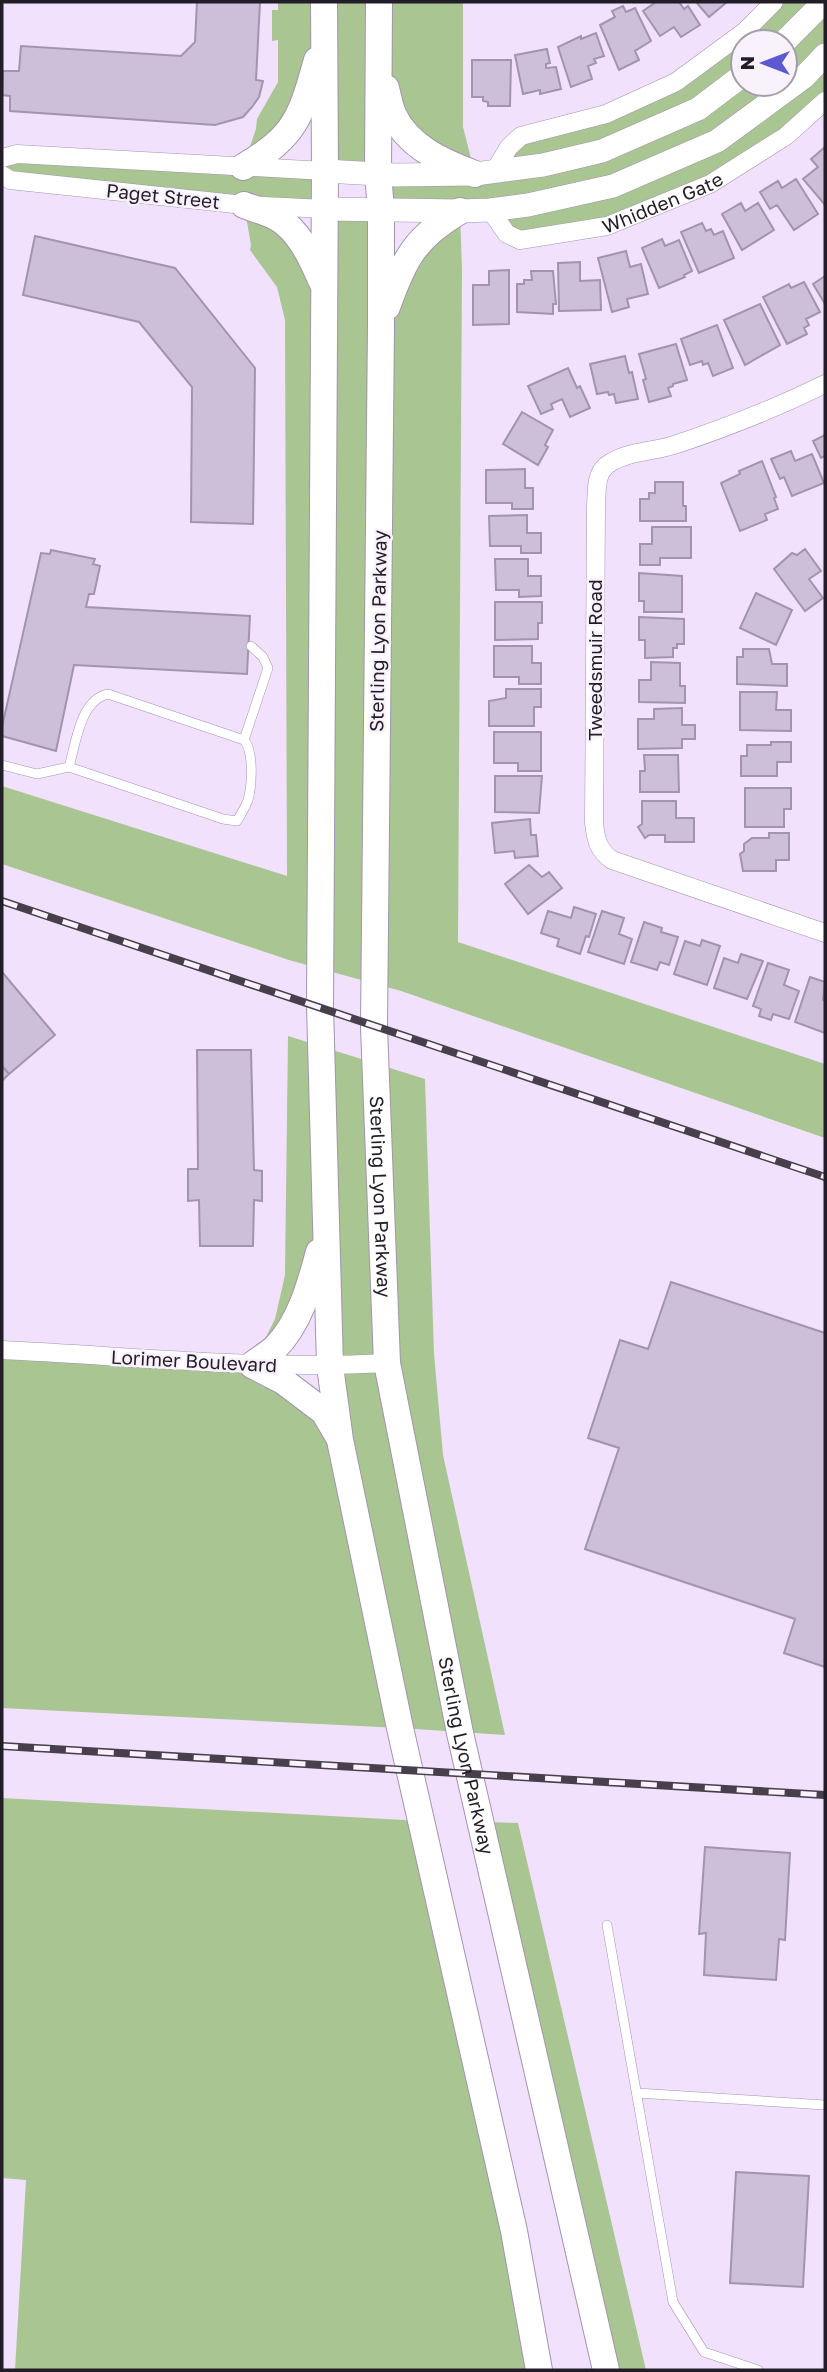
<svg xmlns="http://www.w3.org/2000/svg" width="827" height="2372" font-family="'Golos Text',sans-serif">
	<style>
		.green { fill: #a9c592; fill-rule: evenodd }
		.building { fill: #cdbed9; stroke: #a394ae; stroke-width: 2 }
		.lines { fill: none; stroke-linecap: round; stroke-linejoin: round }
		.service-casing { stroke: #a394ae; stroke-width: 10 }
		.minor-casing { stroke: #a394ae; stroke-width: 19 }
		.tertiary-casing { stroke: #a394ae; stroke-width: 24 }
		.secondary-casing { stroke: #a394ae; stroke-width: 28 }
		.service { stroke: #fff; stroke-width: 9 }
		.minor { stroke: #fff; stroke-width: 18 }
		.tertiary { stroke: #fff; stroke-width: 23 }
		.secondary { stroke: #fff; stroke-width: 26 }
		.rail-casing { stroke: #473f4c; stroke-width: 8 }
		.rail { stroke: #f9f2fd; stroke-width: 5; stroke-dasharray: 16; stroke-linecap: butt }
		.labels { text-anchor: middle; stroke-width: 5; stroke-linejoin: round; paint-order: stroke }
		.street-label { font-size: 19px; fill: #231d27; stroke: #f9f2fd }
	</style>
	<rect width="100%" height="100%" fill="#f1e1fd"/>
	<path class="green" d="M278,2H463V127L475,174L509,147L676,82L774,2H825V101L786,136L607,226L520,240L500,222L460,212L462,270L458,942L825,1064V1138L401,991L289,960L2,864V786L287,876L285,320L277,287L250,250L251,245L244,205L2,175V158L243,167L256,129L257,119L278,82V40L272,41V10H278ZM324,34L325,170L244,166L269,152ZM743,42H785V84H743ZM380,67L412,140L472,174H378ZM326,171L378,174L380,210L325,208ZM247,205L325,209L309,251ZM381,210L438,224L381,323Z
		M288,1036L425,1079L434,1354L443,1455L505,1735L400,1728L2,1708V1350L252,1365L275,1319L285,1275ZM325,1233L339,1438L275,1348Z
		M2,1798L422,1821L539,2370H15L26,2180L2,2178Z
		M481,1822L518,1823L646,2370H606Z"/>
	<path class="building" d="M197,2H260L256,80L263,81L259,97L252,107L243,117L215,125L10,111V96L2,95L3,71H19L21,46L181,56L195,42Z
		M656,2H679L684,9L688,6L700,25L681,37L674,27L660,36L643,11Z
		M696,2H727L709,17Z
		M623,6L626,12L635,8L651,41L635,51L639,60L619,70L600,25L615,17L612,11Z
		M596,33L604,56L594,59L596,63L588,66L592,79L571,87L558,47L581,36V39Z
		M547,49L550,63L546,64V68L556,67L561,89L540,94V90L523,94L515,55Z
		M472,60H511L510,106H488V102L483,101V97H472Z
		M825,147V205L803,179L818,167L811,159Z
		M796,179L818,214L794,230L777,205L770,209L760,192L778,181L782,188Z
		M741,203L745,211L758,203L774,230L742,250L722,214Z
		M702,223L706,231L711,229L714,235L723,231L734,258L699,273L681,232Z
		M35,236L175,268L255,368L253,524L191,522L192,387L139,322L23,295Z
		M662,239L665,246L679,240L692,271L684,275L685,277L659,288L642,248Z
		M626,251L630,267L641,264L648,294L627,299L629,307L612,312L598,258Z
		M580,262V281L600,280L601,310L559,311L558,263Z
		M509,270V324L473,325V285H489V271Z
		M531,271H553L556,304H553V314L517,312V284H524V280H532Z
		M825,276V304L813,284Z
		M804,282L820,312L806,319L809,325L804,328L807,334L787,344L763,297L789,284L791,288Z
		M760,304L780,345L745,365L724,320Z
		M717,325L733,368L713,376L708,363L703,365L702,361L690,365L681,339Z
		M676,344L687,380L673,384V386L668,388L671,396L649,402L643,380L646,379L639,354Z
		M625,356L629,373L632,372L638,399L616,403L614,394L609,395L608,392L597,394L590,364Z
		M568,368L577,388L580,386L590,408L570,417L562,399L551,404L553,409L541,414L528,386Z
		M522,412L553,430L545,445L548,447L538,465L503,444Z
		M825,435V456L821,458L813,441Z
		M791,451L795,461L812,454L824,483L792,496L784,477L780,479L771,459Z
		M762,461L776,497L774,498L778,509L765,514L767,520L740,531L721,483L740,474L739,471Z
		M525,469V488H533V509H512V503H486V470Z
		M655,482H683V506H686V521H640V499H649V493H655Z
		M527,515V533H541V553H521V546H490L489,516Z
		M652,527H691V558H660V565H640V544H652Z
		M805,549L821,571L809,579L823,598L805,611L774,569L792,553L797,555Z
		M51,550L95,559L93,564L100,566L94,594H89L86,607L250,616L247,674L74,665L56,751L2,736V727L41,553L50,554Z
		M495,559H528V576H541V596L519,597V590H496Z
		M639,573L682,576V612H644V601H639Z
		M756,593L792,610L776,645L740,628Z
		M495,602H542V623H538V639L495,640Z
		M639,617L684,619V644H677V648H673V657L645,658V640H639Z
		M494,646H532V663H541V684H519V677H494Z
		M743,649H769L772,664H787V686L737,684V657H743Z
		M651,662L680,663V686H685V703L639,702V680H651Z
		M506,689H541V707H534V726H489V701L506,698Z
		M740,692H777L776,710H791V731L740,730Z
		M682,708V725H695V739H682V748L638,749V719H654V709Z
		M494,732H541V771H518V763H494Z
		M771,742H791V762H777V776H741V756H747V745H771Z
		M644,755H678L679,792H640V771H645Z
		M495,776H542L539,813L495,812Z
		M745,788H791V809H784V827H745Z
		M642,801H676V818H694V842H665V835H649L645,838L638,827L642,824Z
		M530,819L531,835H536L538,856L515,858L514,851L495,853L492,823Z
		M769,833H789V860H776V871H743L740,854L744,851V844L752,838H769Z
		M529,865L542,877L549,872L562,888L528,914L505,884Z
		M574,907L596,914L589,937L586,936L580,954L557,946L559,939L541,933L548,911L571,918Z
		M602,911L624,918L619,934L632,939L624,964L588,952Z
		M644,922L662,928L661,932L678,937L669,965L660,962L657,970L631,962Z
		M702,940L720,946L707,985L674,974L685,941L700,946Z
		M741,954L763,961L747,999L714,988L724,958L738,963Z
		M768,963L789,970L784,985L799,991L789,1019L773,1014L771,1020L759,1016L761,1009L753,1006Z
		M2,972L55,1035L9,1074L2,1066Z
		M810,977L825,982L823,1000L825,1001V1033L795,1022Z
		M197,1050H251L254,1170L262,1171V1201L254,1200L253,1246H200L199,1200L188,1201V1169H198Z
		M2,1066L9,1074L2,1081Z
		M671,1282L825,1333V1667L784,1653L795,1619L585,1549L619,1448L588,1438L620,1340L648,1349Z
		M705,1847L790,1853L785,1940L779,1939L776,1980L704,1975L706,1933L699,1934Z
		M736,2172L809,2176L803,2287L730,2283Z"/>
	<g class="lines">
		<g class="service-casing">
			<path id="service" d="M244,740L268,668L263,657L251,646
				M2,765L37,774L69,767L223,819L237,821C241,814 245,808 248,800C252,786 254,751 244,740L108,694C80,700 76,743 69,767
				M607,1925L673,2302L704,2352L758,2370
				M637,2093L825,2105"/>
		</g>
		<g class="minor-casing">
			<g id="minor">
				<path d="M2,158L17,154L325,171"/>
				<path d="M494,172L509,147L521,136L606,114L676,82L744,32L774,2"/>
				<path d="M2,175L10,180L244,205L325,209"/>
				<path id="s1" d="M490,210L507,234L520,240L607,226L710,184L786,136L825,101"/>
				<path d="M825,384C776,408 726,428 674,445C653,452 626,451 607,465C595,474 597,493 596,506L594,823C596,840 598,850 612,860L825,933"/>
				<path d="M2,1350C130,1356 258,1370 387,1363"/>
			</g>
		</g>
		<g class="tertiary-casing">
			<path id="tertiary" d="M784,42L824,2
				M325,171L396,175L475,174L543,165L602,151L698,109L743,75
				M325,209L460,211L490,210L528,205L613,186L717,141L804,77L825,55"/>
		</g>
		<g class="secondary-casing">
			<g id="secondary">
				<path d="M324,2L325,171L320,1006L330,1366L340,1440L400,1728L514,2231L539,2370"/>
				<path id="s2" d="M379,2L378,174L381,210V325L374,1027L387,1363L460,1733L606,2370"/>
				<path d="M386,88C388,97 390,106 393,114C408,147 443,162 475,174"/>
				<path d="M243,167C296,136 301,117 317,60"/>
				<path d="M244,205C254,209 266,212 276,217C299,230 311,257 321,280"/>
				<path d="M387,307C404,259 415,237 460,211"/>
				<path d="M319,1252C310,1285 300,1323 275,1348C268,1354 260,1359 252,1365L283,1381L324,1412L338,1436"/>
			</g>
		</g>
		<use href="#service" class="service"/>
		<use href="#minor" class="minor"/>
		<use href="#tertiary" class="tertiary"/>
		<use href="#secondary" class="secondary"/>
		<g class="rail-casing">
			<path id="rail" d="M2,901L825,1177
				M2,1746L825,1795"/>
		</g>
		<use href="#rail" class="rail"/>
	</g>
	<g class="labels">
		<g class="street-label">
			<text transform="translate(163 196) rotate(6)" y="7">Paget Street</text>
			<text dy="7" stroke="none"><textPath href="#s1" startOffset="192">Whidden Gate</textPath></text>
			<text transform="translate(378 631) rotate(-89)" y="7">Sterling Lyon Parkway</text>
			<text transform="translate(595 660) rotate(-90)" y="7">Tweedsmuir Road</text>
			<text dy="7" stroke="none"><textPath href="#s2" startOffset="1195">Sterling Lyon Parkway</textPath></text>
			<text transform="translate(194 1361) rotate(3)" y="7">Lorimer Boulevard</text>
			<text dy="7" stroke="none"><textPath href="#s2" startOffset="1762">Sterling Lyon Parkway</textPath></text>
		</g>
	</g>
	<rect width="827" height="2372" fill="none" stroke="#231d27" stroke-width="7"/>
	<g transform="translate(764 63) rotate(270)"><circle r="33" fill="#f9f2fd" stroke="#a39da7" stroke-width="2"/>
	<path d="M0-5L12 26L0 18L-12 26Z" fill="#5c59d1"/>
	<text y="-10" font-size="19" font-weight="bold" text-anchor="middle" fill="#231d27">N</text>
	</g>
</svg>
